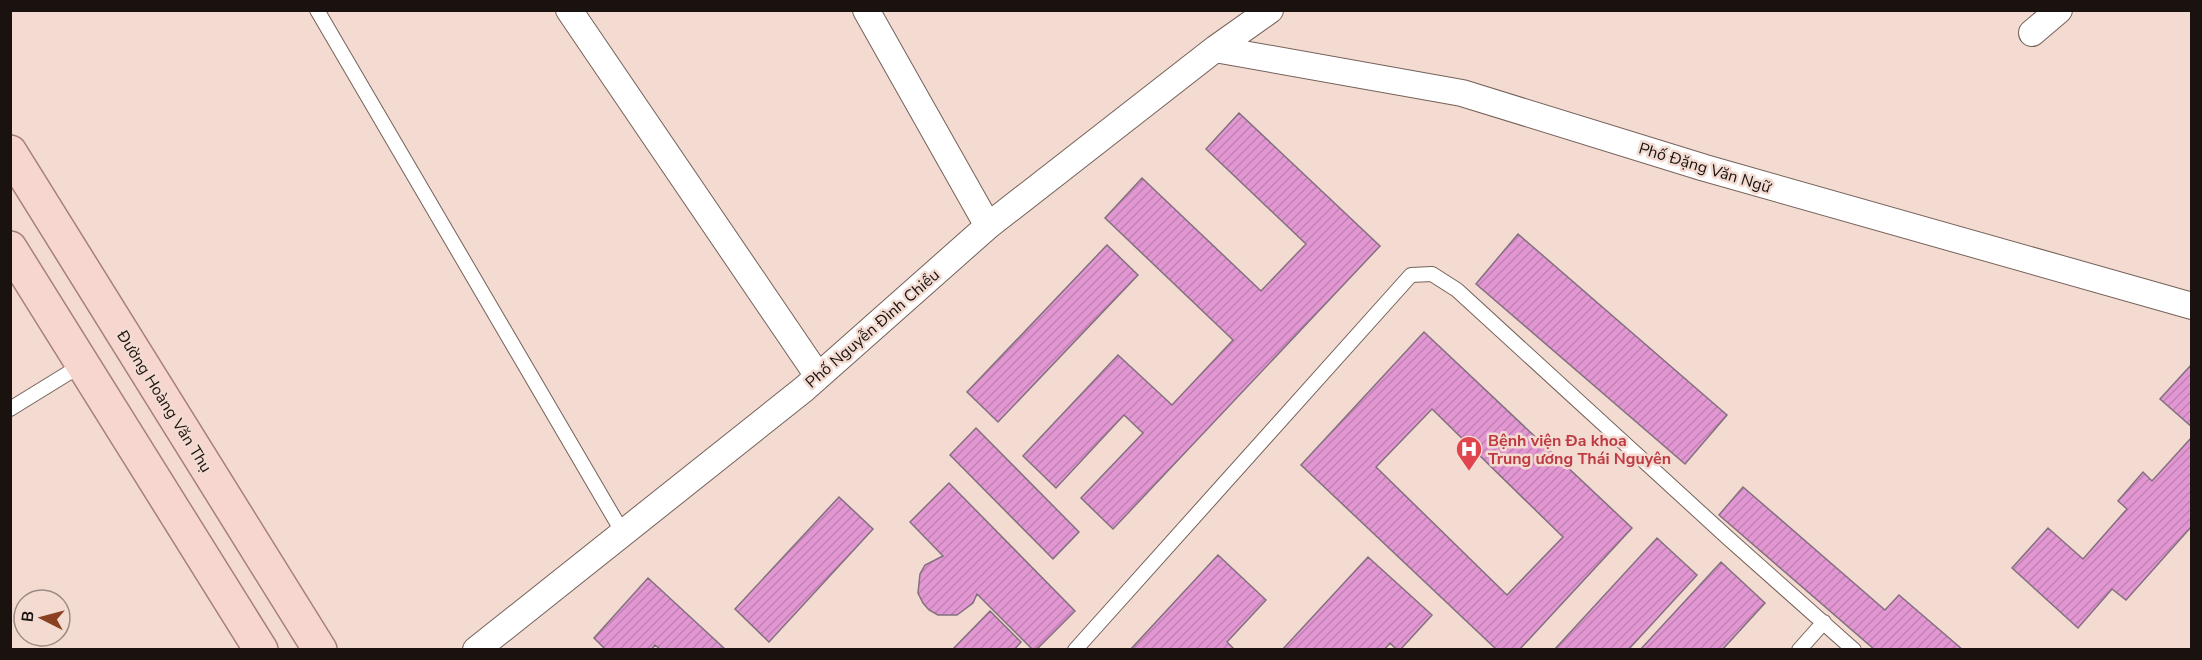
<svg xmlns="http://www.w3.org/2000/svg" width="2202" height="660" font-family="'Nunito Sans',sans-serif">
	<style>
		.building { fill: url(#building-hatch); stroke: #82707e; stroke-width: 1.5; fill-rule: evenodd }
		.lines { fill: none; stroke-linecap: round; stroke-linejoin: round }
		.service-casing { stroke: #756159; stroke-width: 16 }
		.minor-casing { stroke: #756159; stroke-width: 28 }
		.primary-casing { stroke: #a68078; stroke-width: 36 }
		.service { stroke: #fff; stroke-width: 14 }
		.minor { stroke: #fff; stroke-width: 26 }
		.primary { stroke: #f7d6d0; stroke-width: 33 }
		.labels { text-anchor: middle; stroke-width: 5; stroke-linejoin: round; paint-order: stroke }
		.street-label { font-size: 16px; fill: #19120e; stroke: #f3dbd2 }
		.health-label { font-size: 16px; font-weight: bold; fill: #be3a42; stroke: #f3dbd2; text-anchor: start }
	</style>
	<defs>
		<pattern id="building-hatch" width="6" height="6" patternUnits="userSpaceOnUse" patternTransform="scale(1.5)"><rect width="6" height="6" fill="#e297d3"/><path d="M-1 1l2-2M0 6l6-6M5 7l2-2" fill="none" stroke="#c181b4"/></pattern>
	</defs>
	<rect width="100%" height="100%" fill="#f3dbd2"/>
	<path class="building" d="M1239,113L1380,246L1113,529L1081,498L1143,433L1124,415L1056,488L1023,456L1118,355L1172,405L1233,340L1105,218L1142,178L1261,291L1306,244L1206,149Z
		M1518,234L1727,415L1685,464L1476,284Z
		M1107,245L1138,275L998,422L967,392Z
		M1424,332L1632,528L1519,650H1497L1301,465ZM1432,409L1563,537L1507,595L1376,467Z
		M2192,364V427L2160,399Z
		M976,428L1079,532L1053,559L950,455Z
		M2192,437V526L2126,600L2112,589L2078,628L2012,568L2048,528L2083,559L2127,509L2118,501L2143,472L2152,481Z
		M949,483L1075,611L1036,650H1033L977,594L973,603L957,615H938L929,610L923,603L918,593L920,574L925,565L943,556L910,522Z
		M1743,487L1885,610L1899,595L1963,650H1875L1719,515Z
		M839,497L873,529L769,642L735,609Z
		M1657,538L1697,575L1628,650H1554Z
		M1218,555L1266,600L1227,642L1235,650H1130Z
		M1368,557L1432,615L1400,650H1397L1390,643L1384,650H1282Z
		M1721,562L1765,603L1722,650H1640Z
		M648,578L726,650H661L655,645L651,650H606L594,638Z
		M990,611L1021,642L1014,650H952Z"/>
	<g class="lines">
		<g class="service-casing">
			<path id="service" d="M317,10L623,533
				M10,409L83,364
				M1075,650L1411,275L1432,274L1457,290L1728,538L1854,650
				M1799,650L1824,622"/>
		</g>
		<g class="minor-casing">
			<path id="minor" d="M569,10L818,376
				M866,10L988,226
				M2032,33L2059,10
				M1215,49L1462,93L1705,168L2192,306
				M476,650L804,389L988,226L1215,49L1270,10"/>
		</g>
		<g class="primary-casing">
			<path id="primary" d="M10,152L320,650
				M10,248L261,650"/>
		</g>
		<use href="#service" class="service"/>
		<use href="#minor" class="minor"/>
		<use href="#primary" class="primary"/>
	</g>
	<defs>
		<g id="hospital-pin" transform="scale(1.35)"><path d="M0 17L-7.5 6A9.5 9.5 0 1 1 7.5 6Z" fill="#e0444e" stroke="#f3dbd2"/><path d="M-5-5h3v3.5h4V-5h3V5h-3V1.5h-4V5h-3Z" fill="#fff"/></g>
	</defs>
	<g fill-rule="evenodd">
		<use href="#hospital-pin" x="1469" y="449"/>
	</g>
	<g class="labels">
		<g class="street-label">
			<text transform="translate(1705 167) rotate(17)" y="6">Phố Đặng Văn Ngữ</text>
			<text transform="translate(872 328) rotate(-41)" y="6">Phố Nguyễn Đình Chiểu</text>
			<text transform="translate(165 401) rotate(58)" y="6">Đường Hoàng Văn Thụ</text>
		</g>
		<g class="health-label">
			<text x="1488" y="446">Bệnh viện Đa khoa<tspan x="1488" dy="18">Trung ương Thái Nguyên</tspan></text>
		</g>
	</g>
	<rect width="2202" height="660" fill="none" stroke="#19120e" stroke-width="24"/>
	<g transform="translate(42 618) rotate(276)"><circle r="28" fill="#f3dbd2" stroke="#9c8b84" stroke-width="1.5"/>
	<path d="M0-4.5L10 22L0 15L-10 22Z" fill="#894122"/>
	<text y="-9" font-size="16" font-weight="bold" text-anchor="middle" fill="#19120e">B</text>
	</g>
</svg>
